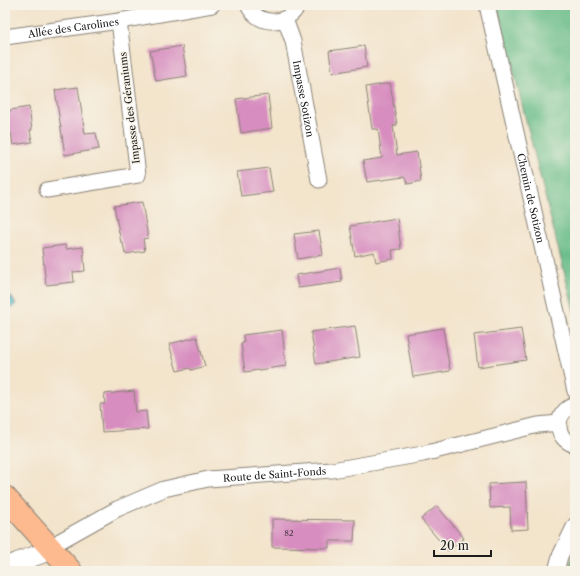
<svg xmlns="http://www.w3.org/2000/svg" width="580" height="576" font-family="'Libre Caslon Text',serif">
	<style>
		.forest { fill: #6cbe8a; stroke: #446d53 }
		.water { fill: #41aebf; stroke: #2e656e }
		.building { fill: #d78dbf }
		.lines { fill: none; stroke-linecap: round; stroke-linejoin: round }
		.minor-casing { stroke: #888074; stroke-width: 17 }
		.tertiary-casing { stroke: #888074; stroke-width: 21 }
		.primary-casing { stroke: #888074; stroke-width: 24 }
		.minor { stroke: #fff; stroke-width: 15 }
		.tertiary { stroke: #fff; stroke-width: 19 }
		.primary { stroke: #fcba8e; stroke-width: 22 }
		.labels { text-anchor: middle; stroke-width: 3; stroke-linejoin: round; paint-order: stroke }
		.number-label { font-size: 8px; fill: #4b3845 }
		.street-label { font-size: 10px; fill: #1c1c1c; stroke: #f7f3e8 }
	</style>
	<rect width="100%" height="100%" fill="#f7f3e8"/>
	<filter id="ink" filterUnits="userSpaceOnUse"><feTurbulence type="fractalNoise" baseFrequency=".025" numOctaves="2"/><feDisplacementMap in="SourceGraphic" scale="8" xChannelSelector="R" yChannelSelector="G"/><feConvolveMatrix kernelMatrix="1 2 1 2 8 2 1 2 1" color-interpolation-filters="sRGB"/></filter>
	<filter id="wash" filterUnits="userSpaceOnUse"><feTurbulence type="fractalNoise" baseFrequency=".012" numOctaves="4" result="noise"/><feDisplacementMap in="SourceGraphic" scale="16" xChannelSelector="R" yChannelSelector="G"/><feGaussianBlur stdDeviation="0.9" result="paint"/><feColorMatrix in="noise" values="0 0 0 0 0 0 0 0 0 0 0 0 0 0 0 0 0 1.4 0 .05"/><feComposite in="paint" operator="in"/></filter>
	<g filter="url(#wash)">
		<rect width="100%" height="100%" fill="#f3e4cc"/>
		<path class="forest" d="M497,5H575V315Z
			M575,551V571H567Z"/>
		<path class="water" d="M8,292L16,304L5,313V295Z"/>
		<g id="blocks">
			<path class="building" d="M182,46L187,76L156,81L150,51Z
				M364,46L367,67L332,73L329,51Z
				M390,83L397,125L393,126L397,155L417,152L421,181L408,184L404,177L367,182L363,161L382,158L378,129H372L366,87Z
				M78,87L85,134L96,133L99,149L65,155L55,90Z
				M268,95L272,128L241,133L236,99Z
				M29,107L32,130H30L32,142L13,145L11,133L5,134V111Z
				M269,168L273,192L241,196L237,172Z
				M142,202L148,238L143,239L145,251L125,254L123,243H121L114,206Z
				M397,218L401,249L392,250L393,259L376,262L374,252L355,256L350,226Z
				M319,231L323,255L298,259L294,234Z
				M65,245L66,249L83,247L85,271L73,272L74,282L46,285L42,248Z
				M340,268L342,282L298,288L296,275Z
				M355,326L360,357L316,364L311,332Z
				M443,328L450,371L413,377L406,334Z
				M521,329L526,360L478,367L474,335Z
				M282,330L286,366L245,372L241,344L244,343L243,335Z
				M197,337L205,366L191,370L190,368L177,371L169,344Z
				M134,391L136,412L146,411L148,429L102,432L100,404H105L104,394Z
				M526,482L528,529L511,530L510,507L490,508L489,484Z
				M437,506L464,538L448,551L421,519Z
				M272,519L355,520L354,541H329V548L272,547Z"/>
		</g>
	</g>
	<g filter="url(#ink)">
		<use href="#blocks" fill-opacity="0" stroke="#888074" stroke-width="1"/>
		<g class="lines">
			<g class="minor-casing">
				<g id="minor">
					<path d="M248,5C258,27 288,26 298,5"/>
					<path id="s1" d="M487,5L575,391"/>
					<path id="s2" d="M285,19L293,41L319,180"/>
					<path id="s3" d="M5,37L119,21L212,5"/>
					<path d="M47,190L138,175L119,21"/>
					<path d="M575,405C554,411 553,439 575,445"/>
					<path id="s4" d="M51,550L60,541L117,509L164,489L208,479L332,470L423,454L538,425L559,423"/>
					<path d="M556,571L560,556L575,525"/>
				</g>
			</g>
			<g class="tertiary-casing">
				<path id="tertiary" d="M5,567L51,550"/>
			</g>
			<g class="primary-casing">
				<path id="primary" d="M5,497L71,571"/>
			</g>
			<use href="#minor" class="minor"/>
			<use href="#tertiary" class="tertiary"/>
			<use href="#primary" class="primary"/>
		</g>
	</g>
	<g class="labels">
		<g class="number-label">
			<text x="289" y="536">82</text>
		</g>
		<g class="street-label">
			<text dy="4" stroke="none"><textPath href="#s3" startOffset="69">Allée des Carolines</textPath></text>
			<text dy="4" stroke="none"><textPath href="#s2" startOffset="82">Impasse Sotizon</textPath></text>
			<text transform="translate(129 108) rotate(-97)" y="4">Impasse des Géraniums</text>
			<text dy="4" stroke="none"><textPath href="#s1" startOffset="198">Chemin de Sotizon</textPath></text>
			<text dy="4" stroke="none"><textPath href="#s4" startOffset="241">Route de Saint-Fonds</textPath></text>
		</g>
	</g>
	<rect width="580" height="576" fill="none" stroke="#f7f3e8" stroke-width="20"/>
	<path d="M434 550v6h57v-6" fill="none" stroke="#1c1c1c" stroke-width="2"/>
	<text x="440" y="550" font-size="12" fill="#1c1c1c" stroke="#f7f3e8" stroke-width="3" paint-order="stroke">20 m</text>
</svg>
